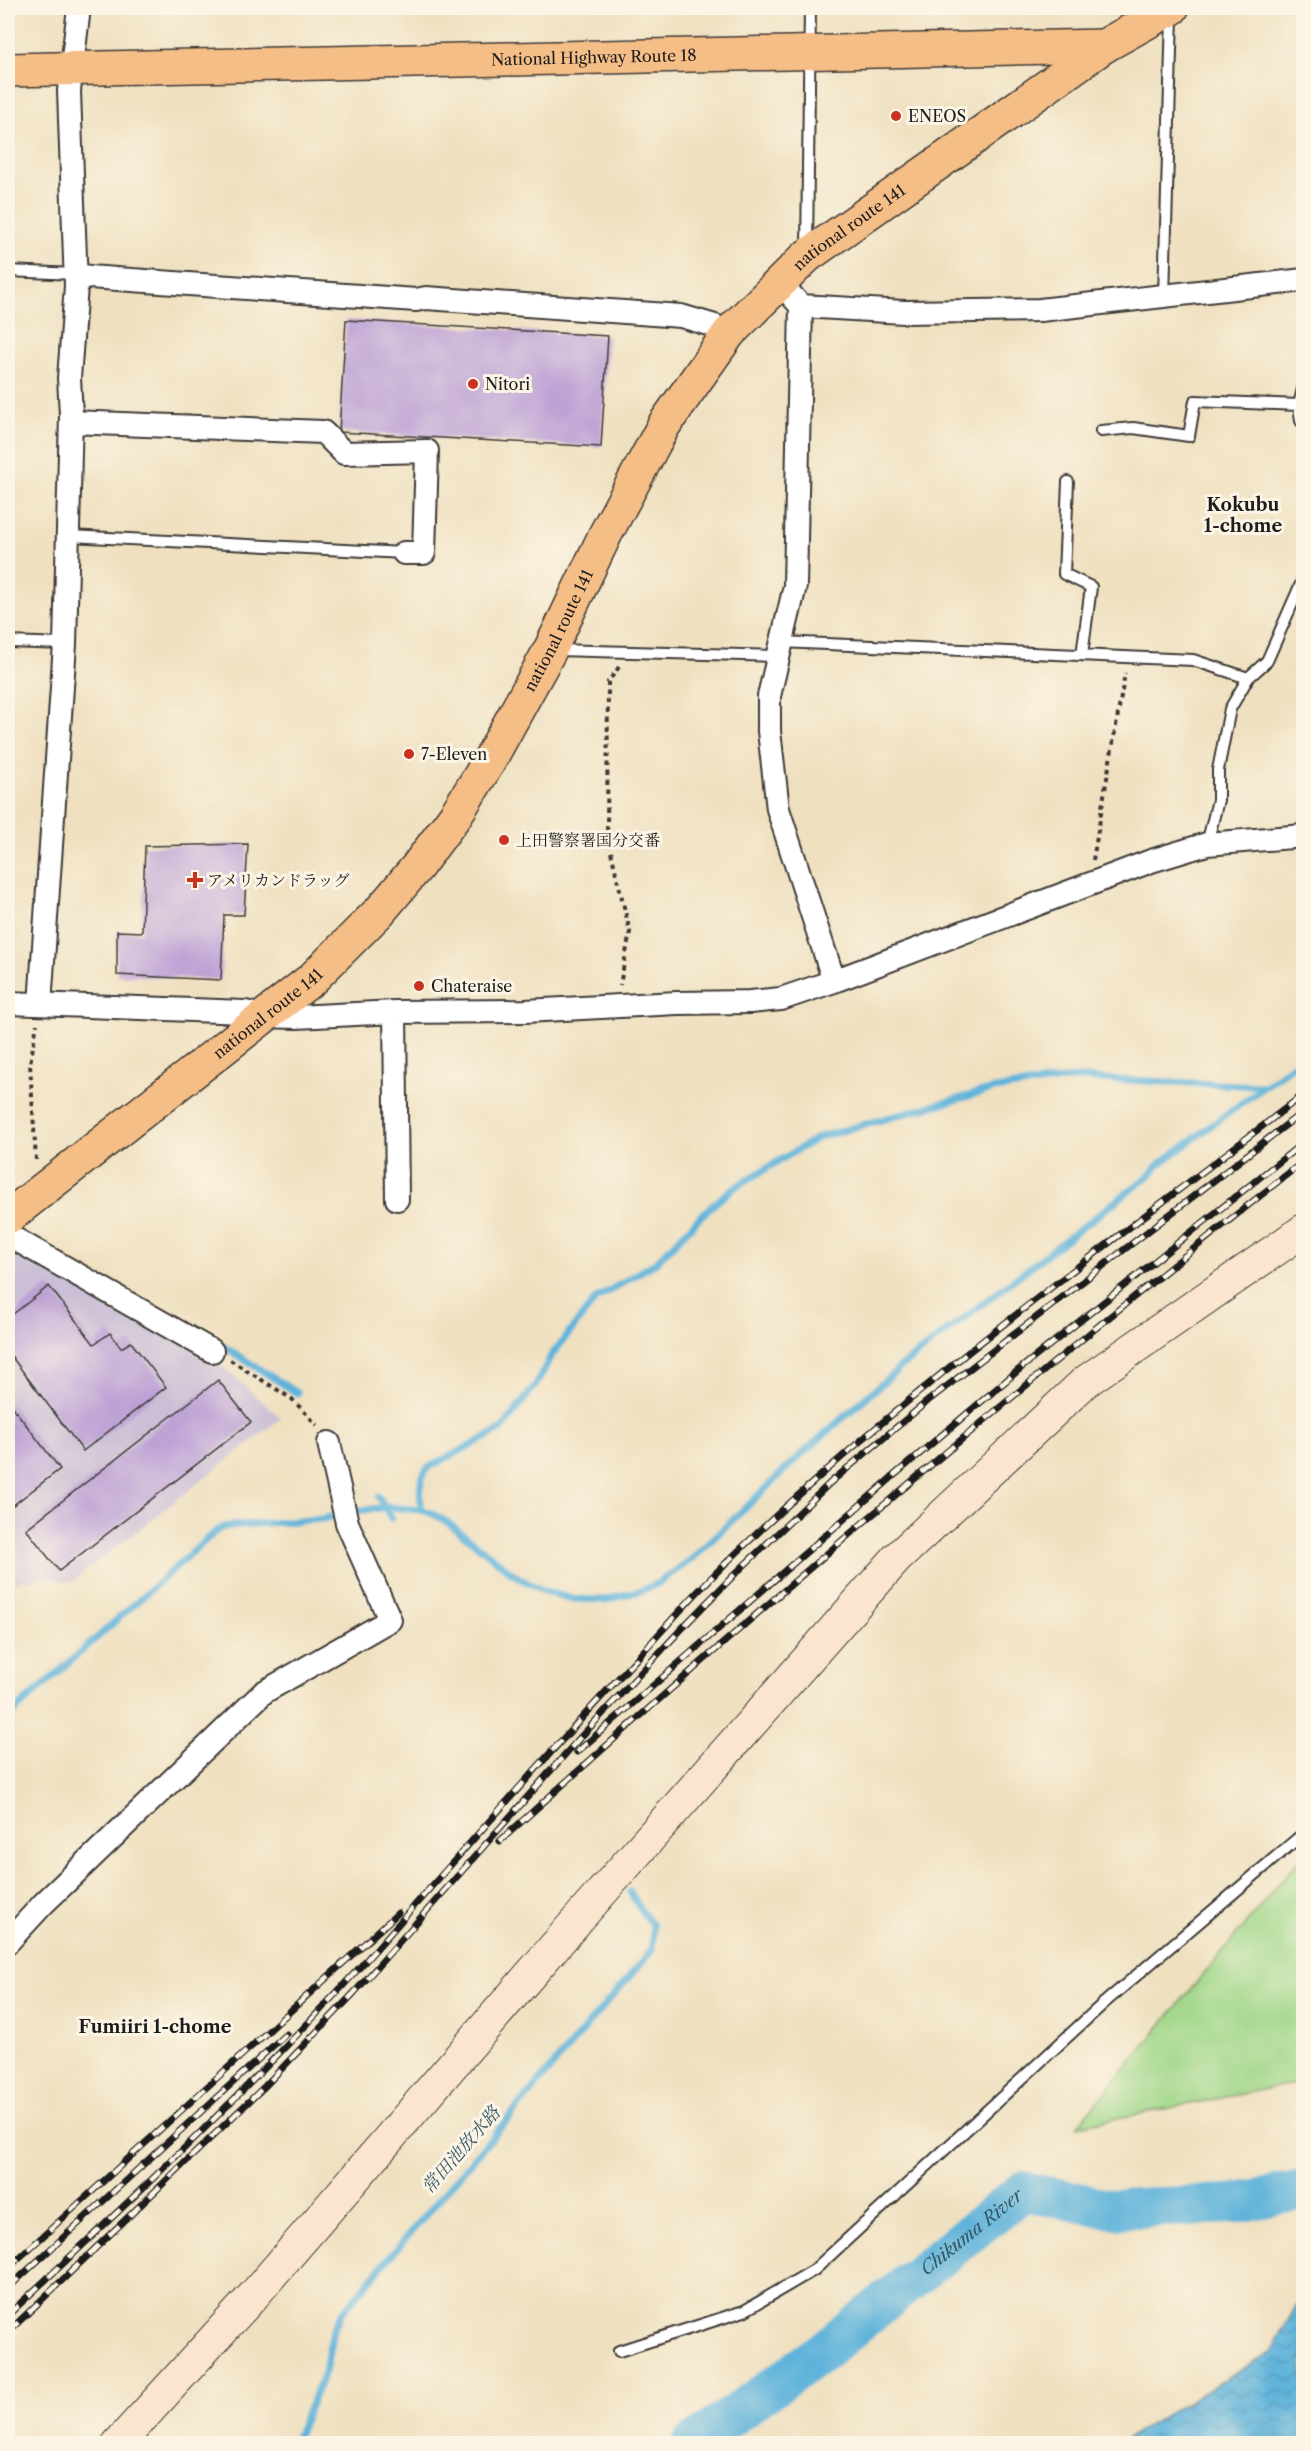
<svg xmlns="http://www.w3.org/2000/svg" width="1311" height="2451" font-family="'Libre Caslon Text','Noto Serif JP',serif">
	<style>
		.industrial { fill: #cbbfd5 }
		.grass { fill: #9fd687; stroke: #5e7952; stroke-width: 1.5 }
		.water { fill: url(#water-waves); stroke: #3d687b; stroke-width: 1.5 }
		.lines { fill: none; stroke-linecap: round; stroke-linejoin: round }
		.stream { stroke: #5eb3da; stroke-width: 7 }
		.river { stroke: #5eb3da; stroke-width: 40 }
		.building { fill: #bda2d5 }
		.lane-casing { stroke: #3c3935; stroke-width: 14 }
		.street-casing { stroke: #3c3935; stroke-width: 26 }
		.secondary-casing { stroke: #3c3935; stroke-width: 34 }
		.highway-casing { stroke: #3c3935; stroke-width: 36 }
		.path { stroke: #3c3935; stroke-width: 4; stroke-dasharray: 4.5 4.5; stroke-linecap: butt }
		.lane { stroke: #fff; stroke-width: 10 }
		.street { stroke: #fff; stroke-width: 22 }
		.secondary { stroke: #fbe5cf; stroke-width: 32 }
		.highway { stroke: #f6be87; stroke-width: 33 }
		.rail-casing { stroke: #1c1c1c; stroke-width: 7 }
		.rail { stroke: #fcf5e5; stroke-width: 4.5; stroke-dasharray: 14; stroke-linecap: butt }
		.poi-dot { fill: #c8321e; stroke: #fcf5e5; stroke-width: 2 }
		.labels { text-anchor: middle; stroke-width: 6; stroke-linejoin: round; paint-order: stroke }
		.street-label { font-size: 16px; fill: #1c1c1c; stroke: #fcf5e5 }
		.poi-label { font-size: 16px; fill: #1c1c1c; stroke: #fcf5e5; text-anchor: start }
		.neighbourhood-label { font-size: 18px; font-weight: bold; fill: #1c1c1c; stroke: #fcf5e5 }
		.water-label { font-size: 18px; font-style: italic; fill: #365868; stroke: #fcf5e5 }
	</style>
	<defs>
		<pattern id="water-waves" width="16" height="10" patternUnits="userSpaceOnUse" patternTransform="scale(1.5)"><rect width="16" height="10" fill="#5eb3da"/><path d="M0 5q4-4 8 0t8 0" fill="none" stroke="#5199ba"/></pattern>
	</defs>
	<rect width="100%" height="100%" fill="#fcf5e5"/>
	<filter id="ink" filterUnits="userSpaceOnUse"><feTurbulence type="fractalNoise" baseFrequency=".0167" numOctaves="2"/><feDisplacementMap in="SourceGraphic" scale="12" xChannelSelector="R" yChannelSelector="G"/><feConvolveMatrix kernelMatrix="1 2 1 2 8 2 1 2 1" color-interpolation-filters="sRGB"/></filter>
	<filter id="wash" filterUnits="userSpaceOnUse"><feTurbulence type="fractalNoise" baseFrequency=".008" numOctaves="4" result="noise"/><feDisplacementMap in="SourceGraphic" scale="24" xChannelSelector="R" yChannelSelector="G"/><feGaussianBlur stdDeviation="1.35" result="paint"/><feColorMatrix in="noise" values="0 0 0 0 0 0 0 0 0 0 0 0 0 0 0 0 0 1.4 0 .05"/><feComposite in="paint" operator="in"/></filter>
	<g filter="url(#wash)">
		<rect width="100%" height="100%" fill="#efe0c0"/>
		<path class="industrial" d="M8,1241L214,1359L281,1418L72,1582L44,1578L21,1581L8,1588Z"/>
		<path class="grass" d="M1303,1855V2082L1077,2126Z"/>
		<path class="water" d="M1303,2293V2443H1119L1271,2352Z"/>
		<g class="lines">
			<path class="stream" d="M215,1341L297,1393
				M379,1497L391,1518
				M421,1510C421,1495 417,1478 429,1467L502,1429L537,1383L551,1356L596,1299L655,1263L706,1211L732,1189L819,1137L994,1089L1077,1078L1264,1086
				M8,1717L214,1533L221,1528L229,1526L322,1519L355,1511L388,1507L421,1510L431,1513L447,1522L519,1578L546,1592L574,1599L605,1600L643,1590L657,1584L692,1559L794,1461L903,1365L1150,1175L1157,1166L1304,1057
				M293,2444L325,2372L333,2330L342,2313L652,1950L653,1924L642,1912L630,1892"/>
			<path class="river" id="s1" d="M692,2444L821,2353L1023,2191L1112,2209L1232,2204L1304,2190"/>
		</g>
		<g id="blocks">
			<path class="building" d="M346,320L608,336L601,447L339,432Z
				M248,844L244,915H224L221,980L117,975V931L142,932L145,846Z
				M49,1286L94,1344L110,1333L121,1348L131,1342L166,1387L83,1451L8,1352V1318Z
				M218,1380L251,1422L59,1571L26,1529Z
				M8,1401L60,1469L8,1509Z"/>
		</g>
	</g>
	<g filter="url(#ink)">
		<use href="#blocks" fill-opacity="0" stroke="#3c3935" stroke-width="1.5"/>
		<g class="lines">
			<g class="lane-casing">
				<path id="lane" d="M807,249L810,8
					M8,271L75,274
					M1164,297L1172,15
					M1301,421L1299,405L1304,385
					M1101,431L1133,428L1189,436L1195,401L1299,405
					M1068,482L1064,574L1091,587L1082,655
					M69,536L404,553
					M8,642L65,644
					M781,642L1193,660L1248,678
					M556,650L777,656
					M1207,844L1218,800V770L1230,709L1248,678L1267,661L1304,577
					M619,2351L744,2311L814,2270L1104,2003L1304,1833"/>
			</g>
			<g class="street-casing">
				<path id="street" d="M75,274L89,277L416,300L426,298L681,316L715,326L729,333
					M780,283L801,306L795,586L769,696V731L778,809L834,981
					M801,306L904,312L1040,310L1304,280
					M71,422L323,432L344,453L427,451L424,553H404
					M8,1003L245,1012L263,1016L296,1017L395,1012L525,1011L677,1003L750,1002L781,999L834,981L1151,861L1207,844L1304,836
					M40,1004L65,644L71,415L69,378L76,286L69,91L79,8
					M395,1012L397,1199
					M8,1235L212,1351
					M8,1942L44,1903L264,1692L390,1620L347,1523L329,1443"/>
			</g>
			<g class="secondary-casing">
				<path id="secondary" d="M118,2444L254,2295L580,1917L897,1558L1085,1382L1304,1230"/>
			</g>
			<g class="highway-casing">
				<g id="highway">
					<path id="s2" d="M8,70L1104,46"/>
					<path id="s3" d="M8,1217L312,979L380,911L417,867L455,816L488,763L550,650L606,533L664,425L729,333L807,256L1104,46L1172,8"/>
				</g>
			</g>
			<path class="path" d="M619,667L608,682L607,835L630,932L620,985
				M1093,860L1125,673
				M36,1160L30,1064L37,1024
				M230,1360L292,1399L317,1425"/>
			<use href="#lane" class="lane"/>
			<use href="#street" class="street"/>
			<use href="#secondary" class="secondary"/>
			<use href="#highway" class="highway"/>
			<g class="rail-casing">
				<path id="rail" d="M577,1752L898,1472L1021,1368L1304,1142
					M500,1841C761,1606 1028,1378 1304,1161
					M8,2268L398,1913
					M8,2288L286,2034
					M8,2315C134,2197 262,2078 377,1948C464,1850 550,1751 640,1655C668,1624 696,1592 726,1563C904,1390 1108,1246 1304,1094
					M8,2332L265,2086L354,1993L577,1741L688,1622L734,1575L831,1482L929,1400L1304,1111"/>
			</g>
			<use href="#rail" class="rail"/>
		</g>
	</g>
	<g class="poi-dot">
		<circle cx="896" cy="116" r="6"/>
		<circle cx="473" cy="384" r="6"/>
		<circle cx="409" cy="754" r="6"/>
		<circle cx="504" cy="840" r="6"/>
		<path d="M192 871h6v6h6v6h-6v6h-6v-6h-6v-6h6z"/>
		<circle cx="419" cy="986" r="6"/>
	</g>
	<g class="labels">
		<g class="street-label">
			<text dy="6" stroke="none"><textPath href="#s2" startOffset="586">National Highway Route 18</textPath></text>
			<text dy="6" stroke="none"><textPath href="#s3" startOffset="1320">national route 141</textPath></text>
			<text dy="6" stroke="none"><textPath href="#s3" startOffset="816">national route 141</textPath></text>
			<text dy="6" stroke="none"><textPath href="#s3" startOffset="330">national route 141</textPath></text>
		</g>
		<g class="poi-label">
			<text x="908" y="122">ENEOS</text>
			<text x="485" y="390">Nitori</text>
			<text x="421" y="760">7-Eleven</text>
			<text x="516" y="846">上田警察署国分交番</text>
			<text x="207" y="886">アメリカンドラッグ</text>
			<text x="431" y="992">Chateraise</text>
		</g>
		<g class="neighbourhood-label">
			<text x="1243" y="511">Kokubu<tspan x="1243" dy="21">1-chome</tspan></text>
			<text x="155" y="2033">Fumiiri 1-chome</text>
		</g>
		<g class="water-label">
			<text transform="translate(461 2150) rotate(-49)" y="6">常田池放水路</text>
			<text dy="6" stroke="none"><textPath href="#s1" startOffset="351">Chikuma River</textPath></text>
		</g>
	</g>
	<rect width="1311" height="2451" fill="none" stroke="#fcf5e5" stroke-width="30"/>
</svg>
